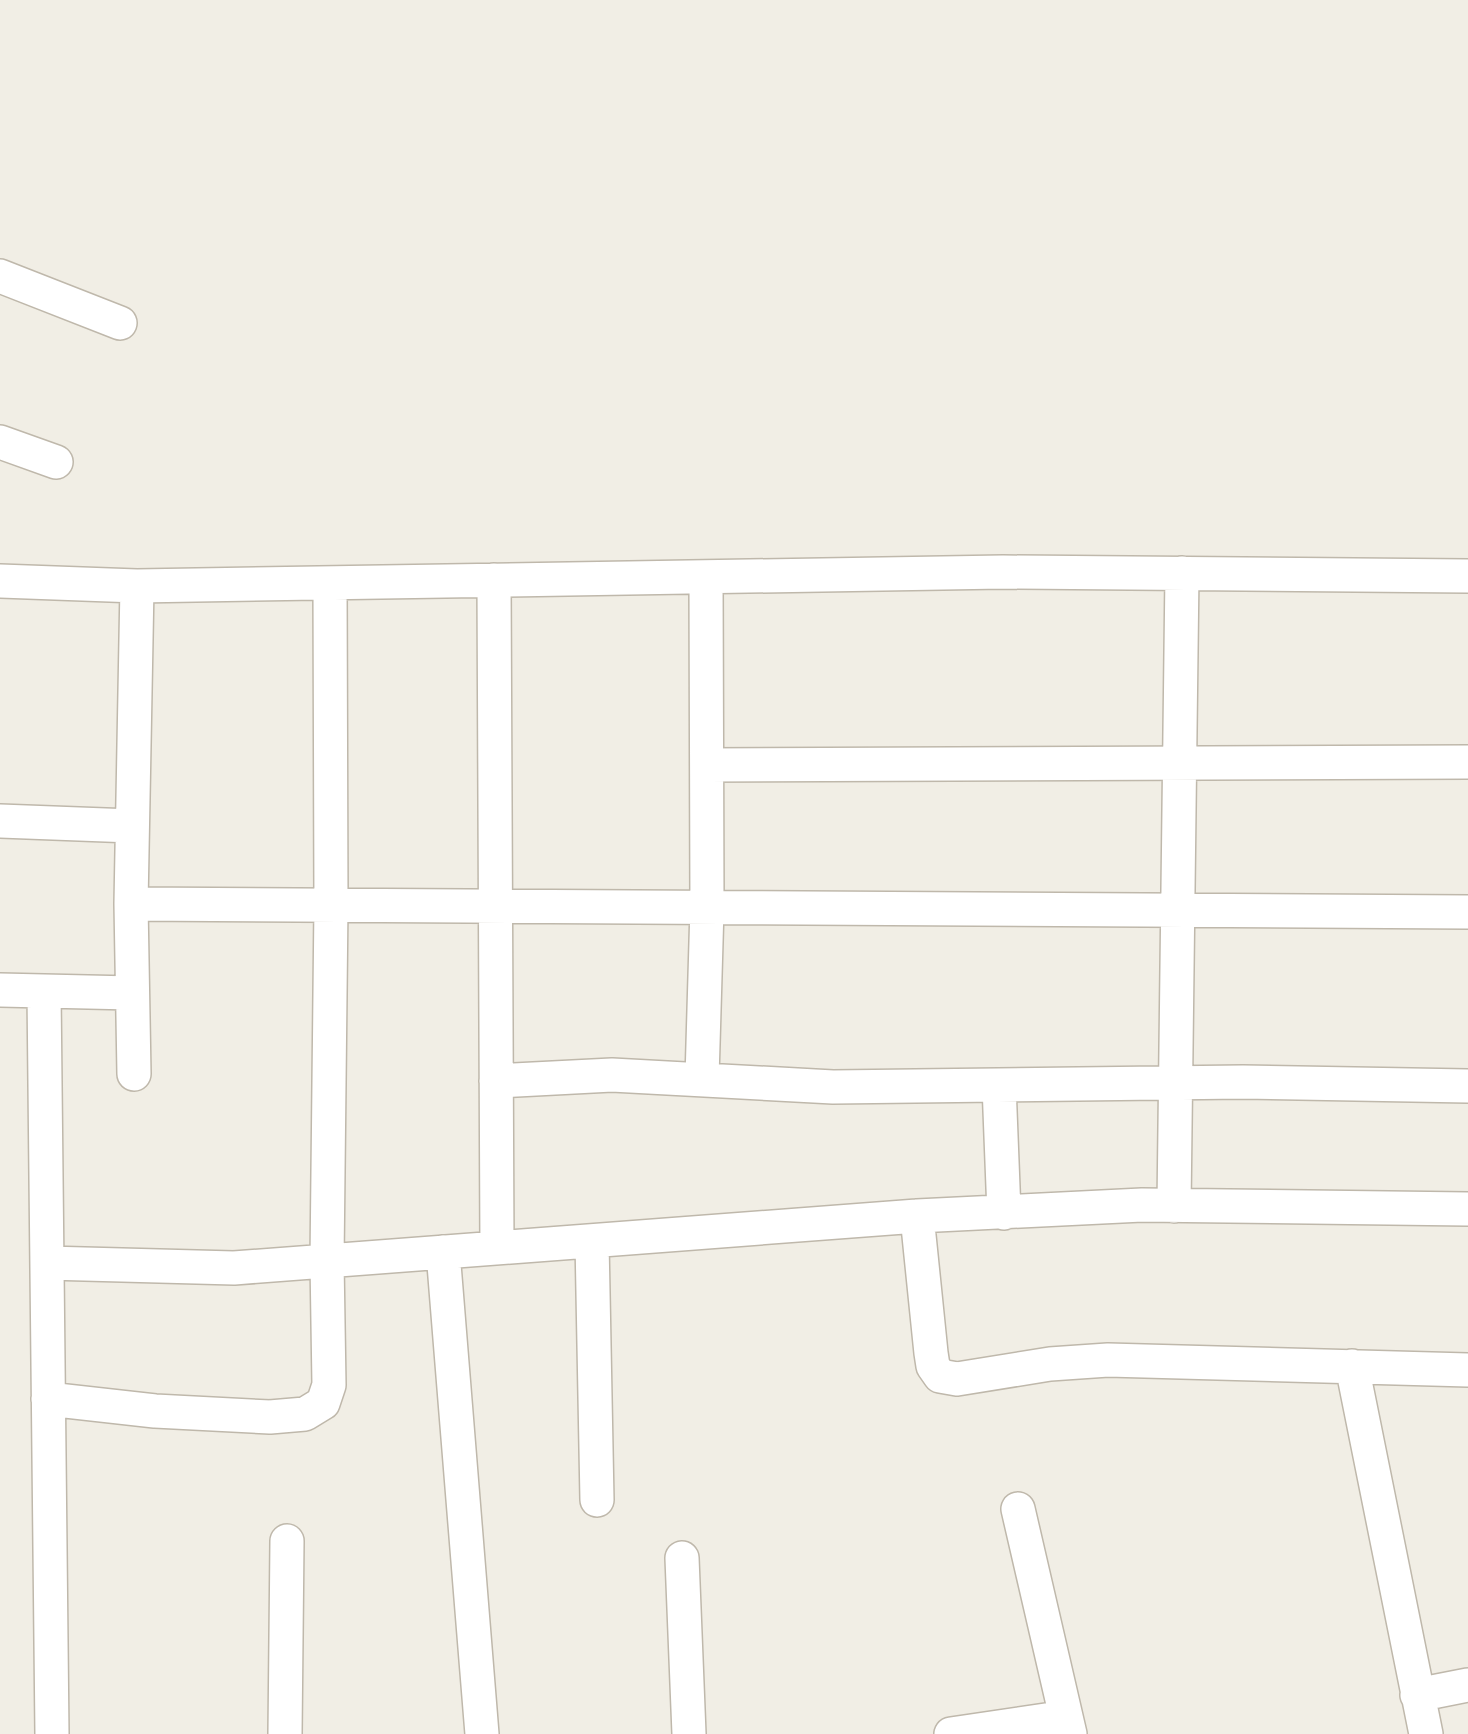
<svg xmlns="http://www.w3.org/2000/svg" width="1468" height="1734" font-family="'Asap Condensed',sans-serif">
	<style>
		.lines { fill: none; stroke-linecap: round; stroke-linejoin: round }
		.minor-casing { stroke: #bfb8ab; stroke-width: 36 }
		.minor { stroke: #fff; stroke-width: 33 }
	</style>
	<rect width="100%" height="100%" fill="#f1eee5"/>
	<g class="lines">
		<g class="minor-casing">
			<path id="minor" d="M0,276L120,323
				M0,442L56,462
				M494,580L497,1248
				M0,581L137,586L1003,572L1468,576
				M707,765L1468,762
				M0,821L132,826
				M131,904L1468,912
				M0,990L132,993
				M44,991L52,1734
				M134,1074L131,904L137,586
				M702,1078L707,908L706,577
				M496,1081L612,1075L833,1087L1243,1082L1468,1086
				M999,1085L1004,1213
				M1174,1206L1182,573
				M917,1216L931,1353L933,1366L940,1376L957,1379L1050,1364L1108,1360L1468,1370
				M592,1241L597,1500
				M443,1252L482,1734
				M47,1263L234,1268L917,1216L1142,1205L1468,1209
				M1352,1366L1426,1734
				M48,1399L155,1411L270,1417L305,1414L323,1403L329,1385L327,1261L331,905L330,583
				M1018,1509L1070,1734
				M682,1558L689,1734
				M1417,1695L1468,1685
				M285,1734L287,1541
				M951,1734L1066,1717"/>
		</g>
		<use href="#minor" class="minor"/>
	</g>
</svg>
